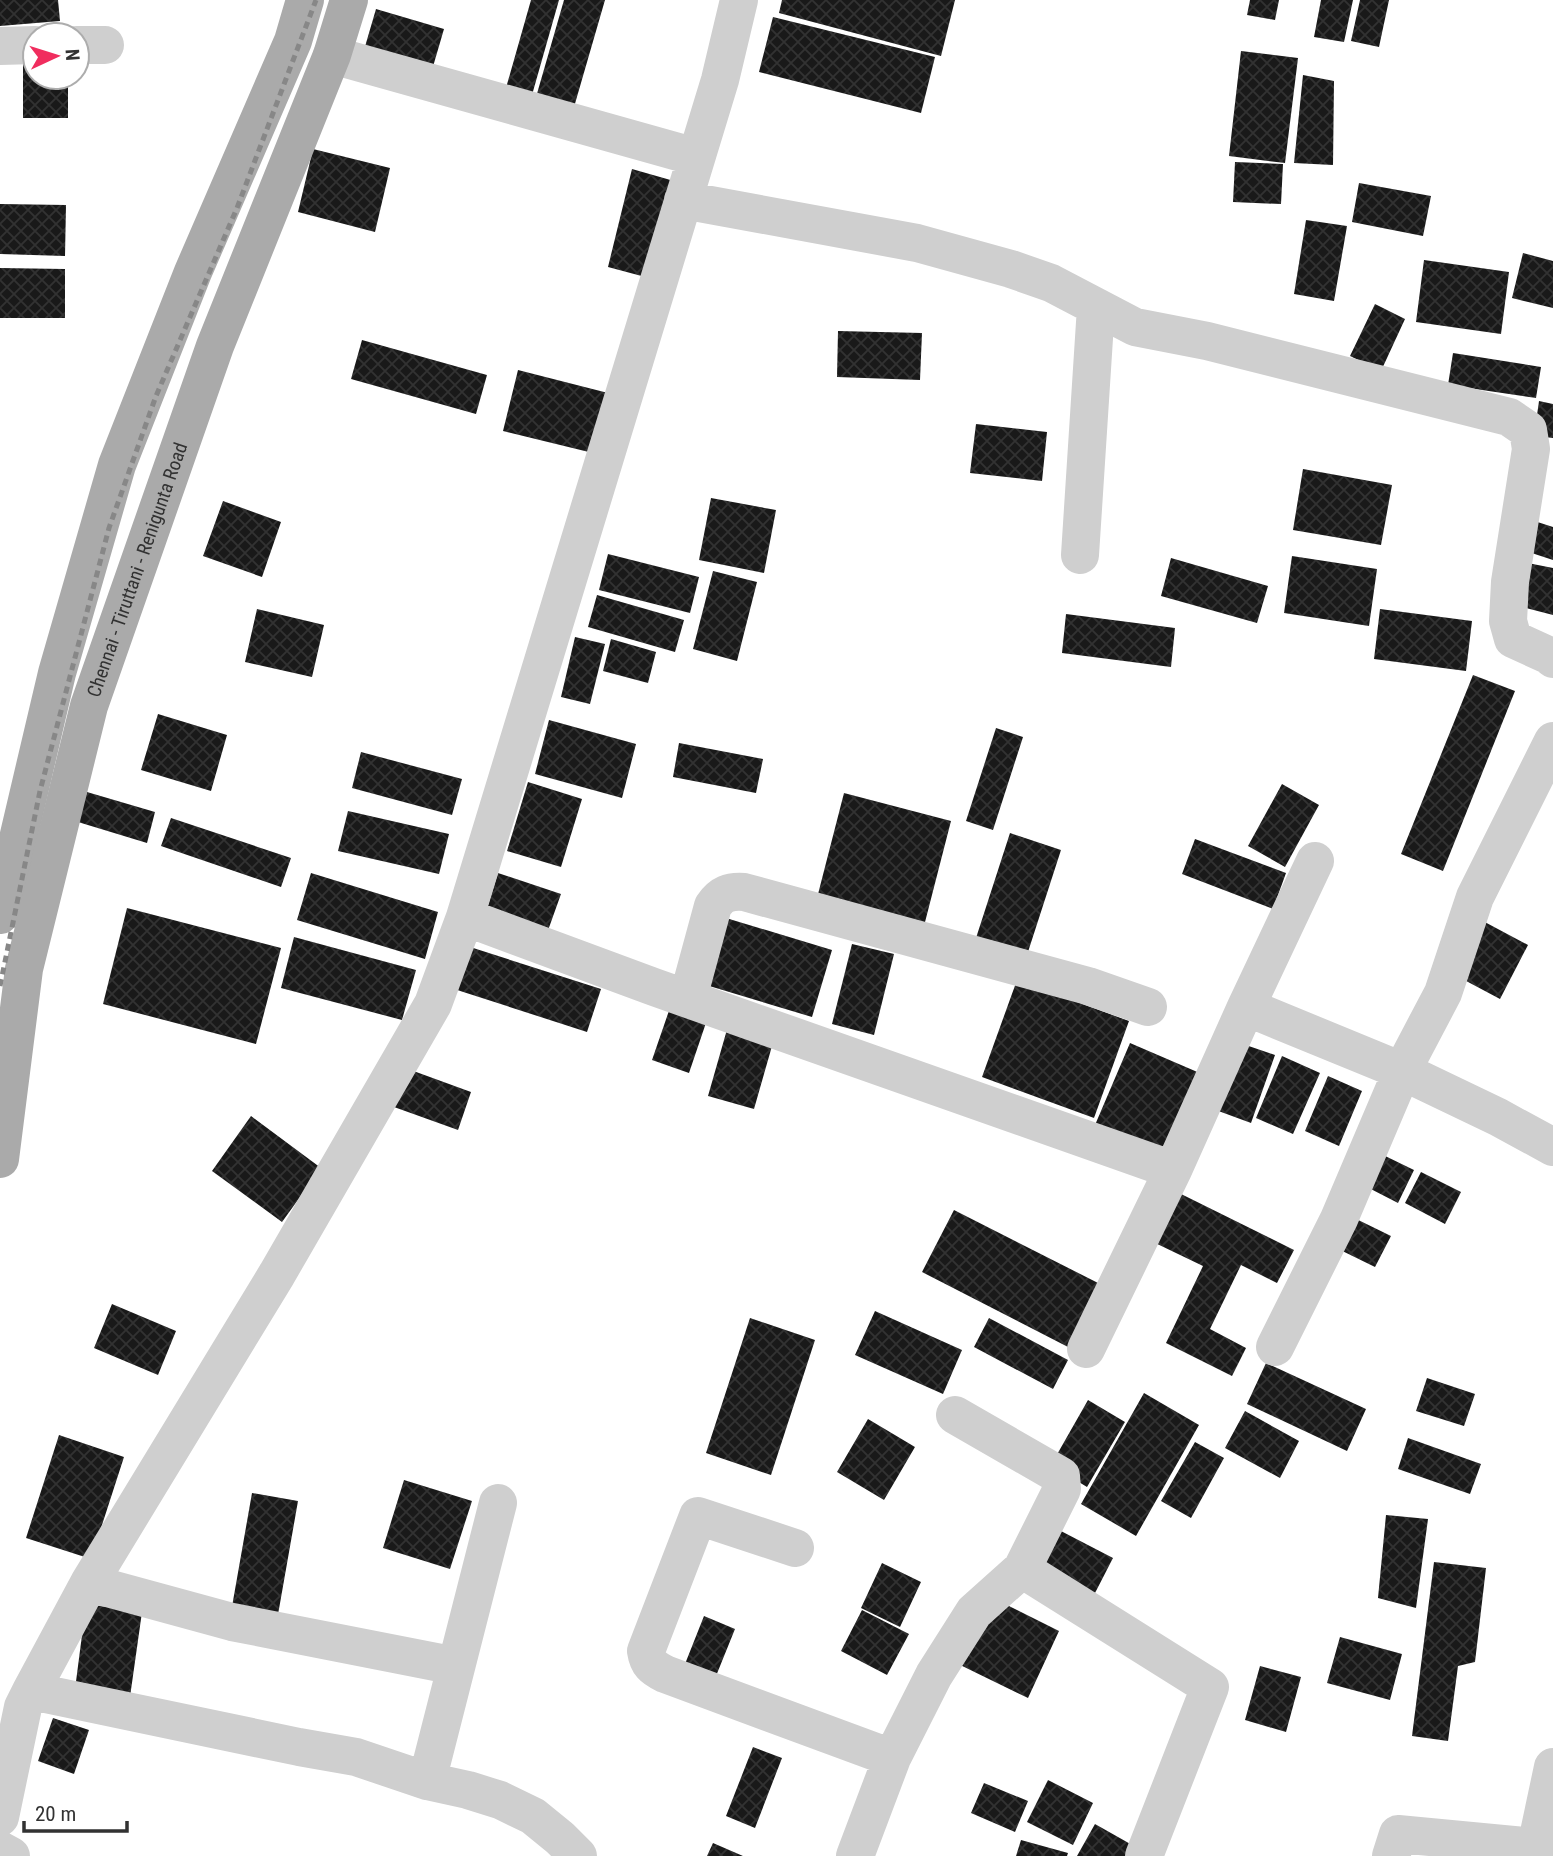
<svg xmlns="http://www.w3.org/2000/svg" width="1553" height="1856" font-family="'Roboto Condensed',sans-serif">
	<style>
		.building { fill: url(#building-cross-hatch) }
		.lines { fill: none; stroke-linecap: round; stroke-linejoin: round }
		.street { stroke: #cfcfcf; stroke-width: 38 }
		.primary { stroke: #aaa; stroke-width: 38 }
		.rail { stroke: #878787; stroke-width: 5; stroke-dasharray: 7 5; stroke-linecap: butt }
		.labels { text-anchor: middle; stroke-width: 7; stroke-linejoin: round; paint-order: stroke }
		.street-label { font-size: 19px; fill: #323232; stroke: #fff }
	</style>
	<defs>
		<pattern id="building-cross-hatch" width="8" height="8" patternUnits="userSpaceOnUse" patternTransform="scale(1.75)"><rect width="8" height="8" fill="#191919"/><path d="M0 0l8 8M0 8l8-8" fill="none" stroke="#323232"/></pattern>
	</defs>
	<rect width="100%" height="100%" fill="#fff"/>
	<path class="building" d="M0,0H58L60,21L0,26Z
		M531,0H559L528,109L502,102Z
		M564,0H605L572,114L534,104Z
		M782,0H955L941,56L779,13Z
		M1250,0H1279L1275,20L1247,15Z
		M1321,0H1353L1344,42L1314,37Z
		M1360,0H1389L1379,47L1351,41Z
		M376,9L444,29L432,70L364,50Z
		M773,17L935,57L921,113L759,72Z
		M1241,51L1298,58L1285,163L1229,156Z
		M23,52H35V77H68V118H23Z
		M1303,75L1334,81L1333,165L1294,163Z
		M313,149L390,168L375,232L298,212Z
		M1235,162L1283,164L1281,204L1233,202Z
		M632,169L674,181L649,278L608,267Z
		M1359,183L1431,196L1423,236L1352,222Z
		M0,204L66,205L65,256L0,254Z
		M1306,220L1347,226L1334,301L1294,294Z
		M1523,253L1553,261V308L1512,298Z
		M1424,260L1509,272L1501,334L1416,322Z
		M0,268L65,269V318H0Z
		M1375,304L1405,319L1381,371L1350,356Z
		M838,331L922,333L920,380L837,377Z
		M362,340L487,375L476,414L351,379Z
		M1453,353L1541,367L1536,398L1448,385Z
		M518,370L612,394L597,454L503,431Z
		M1539,401L1553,404V438L1534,436Z
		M976,424L1047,432L1042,481L970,473Z
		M1303,469L1392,485L1381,545L1293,530Z
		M711,498L776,510L764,573L699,560Z
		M223,501L281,522L262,577L203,556Z
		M1525,518L1553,527V560L1519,549Z
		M608,554L699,577L690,613L599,590Z
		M1292,556L1377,569L1369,626L1284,613Z
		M1171,558L1268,586L1257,623L1161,596Z
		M1523,562L1553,568V615L1514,605Z
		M713,571L757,582L737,661L693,649Z
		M597,595L684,620L675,652L588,627Z
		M257,609L324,625L312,677L245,662Z
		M1380,609L1472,621L1466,671L1374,659Z
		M1066,614L1175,628L1171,667L1062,653Z
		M575,637L605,644L590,704L561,697Z
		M611,639L656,652L648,683L603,671Z
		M1473,675L1515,691L1443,871L1401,854Z
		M158,714L227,735L211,791L141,770Z
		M549,720L636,744L622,798L535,774Z
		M996,728L1023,737L993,830L966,821Z
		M679,743L763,759L756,793L673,777Z
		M361,752L462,779L452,815L352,788Z
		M528,782L582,799L561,867L507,851Z
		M1282,784L1319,805L1285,867L1248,846Z
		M87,792L155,812L147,843L78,822Z
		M844,793L951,821L924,926L817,898Z
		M348,811L449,834L439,874L338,851Z
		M171,818L291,858L281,887L161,846Z
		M1010,833L1061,850L1027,955L976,938Z
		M1195,839L1286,873L1273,909L1182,874Z
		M311,873L438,912L425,959L297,920Z
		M498,873L561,894L546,936L485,915Z
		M127,908L281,948L256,1044L103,1004Z
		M726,918L832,950L812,1017L706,985Z
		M1481,920L1528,945L1500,999L1453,974Z
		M294,937L416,970L402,1020L281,988Z
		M852,944L894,954L874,1035L832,1024Z
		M467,946L601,989L587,1032L454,989Z
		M1017,980L1129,1021L1094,1118L982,1077Z
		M672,1002L709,1014L689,1073L652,1060Z
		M728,1026L774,1039L754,1109L708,1096Z
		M1237,1042L1275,1055L1251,1123L1213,1109Z
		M1130,1043L1202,1074L1166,1156L1095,1125Z
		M1282,1056L1320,1073L1293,1134L1256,1118Z
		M408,1069L471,1092L458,1130L394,1107Z
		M1328,1076L1362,1091L1339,1146L1305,1131Z
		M251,1116L321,1168L282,1222L212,1171Z
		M1379,1153L1414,1170L1398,1203L1363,1185Z
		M1421,1172L1461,1192L1445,1224L1405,1203Z
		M1175,1191L1294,1250L1277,1283L1241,1265L1210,1329L1246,1348L1232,1376L1166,1343L1203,1266L1151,1241Z
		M954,1210L1100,1284L1068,1347L922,1272Z
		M1344,1213L1391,1236L1375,1267L1328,1244Z
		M112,1304L176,1331L158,1375L94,1348Z
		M875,1311L962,1350L943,1394L855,1355Z
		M750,1318L815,1340L771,1475L706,1453Z
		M989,1318L1068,1360L1053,1389L974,1347Z
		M1266,1363L1366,1409L1347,1451L1247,1404Z
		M1427,1378L1475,1394L1464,1426L1416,1411Z
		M1144,1393L1199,1425L1136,1536L1081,1504Z
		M1088,1400L1125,1422L1087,1487L1051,1465Z
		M1245,1411L1299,1441L1280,1478L1225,1448Z
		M868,1419L915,1447L884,1500L837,1472Z
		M59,1435L124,1457L91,1559L26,1538Z
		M1408,1438L1481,1464L1470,1494L1398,1469Z
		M1195,1442L1224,1458L1191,1518L1161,1501Z
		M404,1480L472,1501L450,1569L383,1548Z
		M252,1493L298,1501L276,1626L230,1618Z
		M1386,1515L1428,1519L1416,1608L1378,1598Z
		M1059,1530L1113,1558L1095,1593L1041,1565Z
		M1434,1562L1486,1568L1475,1662L1458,1666L1448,1741L1412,1736Z
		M882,1563L921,1582L900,1627L861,1608Z
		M1003,1603L1059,1631L1028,1698L952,1661Z
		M86,1604L142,1612L129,1704L74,1697Z
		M862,1610L909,1634L887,1675L841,1651Z
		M704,1616L735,1629L716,1676L685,1664Z
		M1340,1637L1402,1654L1390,1700L1327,1683Z
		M1260,1666L1301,1677L1286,1732L1245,1720Z
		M53,1718L89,1730L74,1774L38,1761Z
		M753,1747L782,1758L755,1828L726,1816Z
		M1048,1780L1093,1803L1073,1845L1027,1822Z
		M984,1783L1028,1801L1015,1832L971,1813Z
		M1095,1824L1141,1850L1138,1856H1077Z
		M1021,1840L1068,1853L1067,1856H1016Z
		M713,1843L743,1856H707Z"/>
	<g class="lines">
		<path class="street" d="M77,45H105
			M0,46L35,45
			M332,55L696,157
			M683,200L917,243L1011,269L1051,283L1135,327L1207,341L1509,417L1528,430L1531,449L1510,582L1508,621L1513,639L1548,655L1553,659
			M1080,555L1096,307
			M465,917L654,987L1173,1170
			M688,998L713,906C721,894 729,891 744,892L1088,986L1148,1007
			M1246,1007L1402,1071L1443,993L1475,897L1553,741
			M1275,1347L1339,1219L1402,1071L1498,1117L1553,1147
			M1086,1349L1173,1170L1246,1007L1315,861
			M795,1548L698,1516L646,1651C648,1664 653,1668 665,1674L892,1758
			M1022,1569L1210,1687L1144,1856
			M89,1583L232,1622L456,1666
			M31,1691L299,1747L356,1757L427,1781L468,1790L500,1800L533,1816L560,1838L578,1856
			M427,1781L498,1503
			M0,1817L23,1707L31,1691L89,1583L277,1274L433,1004L465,917L720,80L739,0
			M0,1850L11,1856
			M855,1856L892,1758L934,1675L974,1612L1022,1569L1062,1489L1061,1476L955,1415
			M1391,1856L1398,1834L1536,1847
			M1536,1856V1847L1553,1767"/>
		<g class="primary">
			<path d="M0,915L57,673L117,465L193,272L293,41L305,0"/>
			<path id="s1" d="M0,1159L24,969L89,706L215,346L332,55L349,0"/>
		</g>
		<path class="rail" d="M0,986L40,791L109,528L156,396L237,208L316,0"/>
	</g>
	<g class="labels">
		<g class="street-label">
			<text dy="7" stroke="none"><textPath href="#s1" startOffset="607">Chennai - Tiruttani - Renigunta Road</textPath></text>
		</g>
	</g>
	<g transform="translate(56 56) rotate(86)"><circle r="33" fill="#ffffff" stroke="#adadad" stroke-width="2"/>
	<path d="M0-5L12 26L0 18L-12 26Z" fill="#f02d5e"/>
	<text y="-10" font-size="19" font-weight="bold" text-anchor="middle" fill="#323232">N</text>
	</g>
	<path d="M24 1821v10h103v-10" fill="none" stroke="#323232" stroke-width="3.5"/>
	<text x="35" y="1821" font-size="21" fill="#323232" stroke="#ffffff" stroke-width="5" paint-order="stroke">20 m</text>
</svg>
